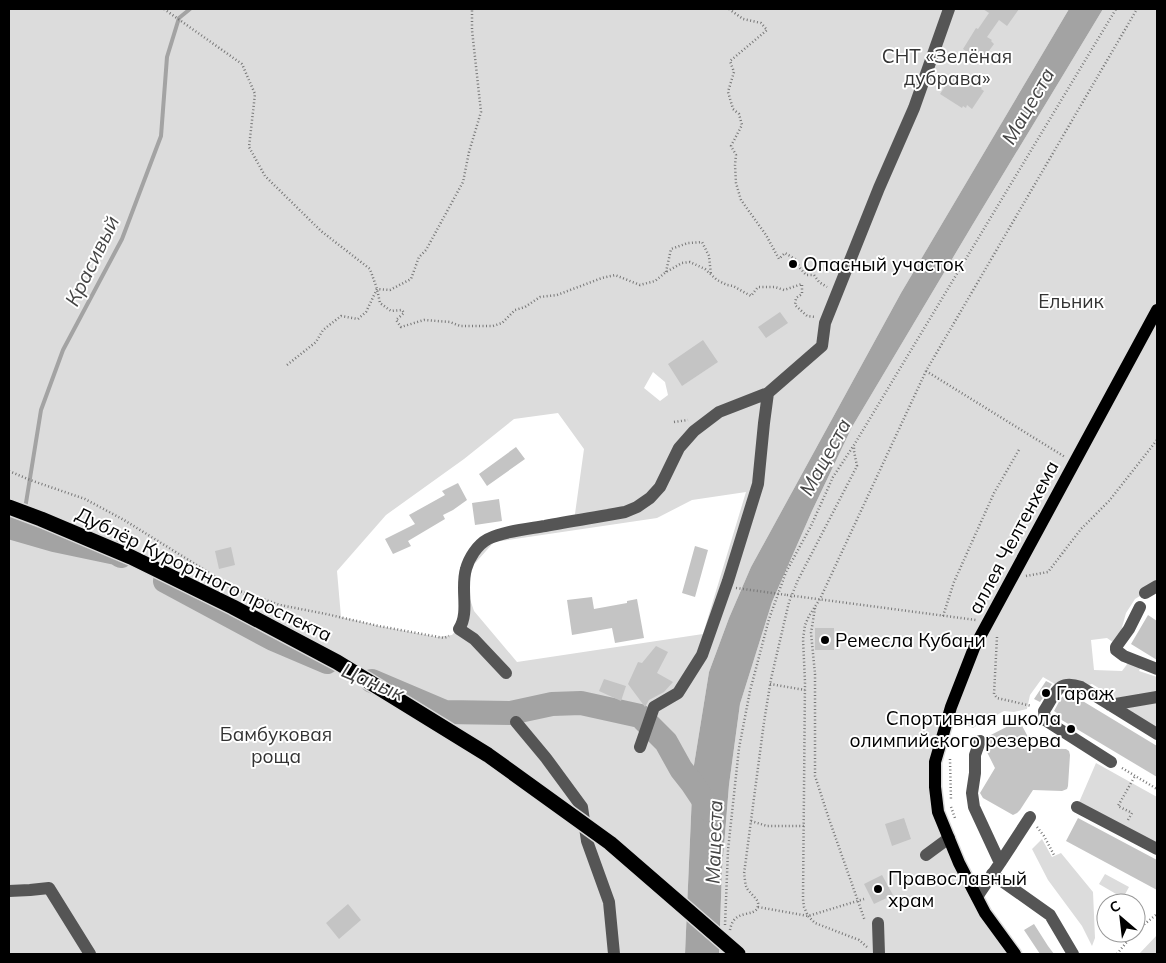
<svg xmlns="http://www.w3.org/2000/svg" width="1166" height="963" font-family="Mulish,sans-serif">
	<style>
		.green { fill: #dcdcdc; fill-rule: evenodd }
		.water { fill: #a3a3a3 }
		.lines { fill: none; stroke-linecap: round; stroke-linejoin: round }
		.stream { stroke: #a3a3a3; stroke-width: 4 }
		.river { stroke: #a3a3a3; stroke-width: 24 }
		.building { fill: #c4c4c4 }
		.major-casing { stroke: #dbdbdb; stroke-width: 15 }
		.path { stroke: #777; stroke-width: 2.5; stroke-dasharray: 1 2.5; stroke-linecap: butt }
		.minor { stroke: #555; stroke-width: 12 }
		.major { stroke: #000; stroke-width: 12 }
		.highway-bridge-casing { stroke: #dbdbdb; stroke-width: 18; stroke-linecap: butt }
		.path-bridge { stroke: #777; stroke-width: 2.5; stroke-dasharray: 1 2.5; stroke-linecap: butt }
		.highway-bridge { stroke: #000; stroke-width: 15 }
		.poi-dot { fill: #000; stroke: #fff; stroke-width: 2 }
		.labels { text-anchor: middle; stroke-width: 4; stroke-linejoin: round; paint-order: stroke }
		.park-label { font-size: 19px; fill: #333; stroke: #fff }
		.poi-label { font-size: 19px; fill: #000; stroke: #fff; text-anchor: start }
		.street-label { font-size: 19px; fill: #000; stroke: #fff }
		.water-label { font-size: 20px; font-style: italic; fill: #444; stroke: #fff }
	</style>
	<rect width="100%" height="100%" fill="#fff"/>
	<path class="green" d="M9,9H1069L901,293L751,567L729,618L709,672L693,771L685,954H9ZM653,372L665,382L668,395L660,401L644,388ZM558,413L584,449L574,521L515,531L488,539L479,546L472,556L466,568L463,582L464,595L462,624L452,635L437,637L379,626L341,617L337,571L386,515L464,459L514,419ZM746,492L703,634L517,662L474,611L468,593L469,570L494,542L657,518L692,500Z
		M1103,9H1157V586L1135,599L1126,613L1117,645L1107,638L1091,640L1094,670L1122,671L1131,659L1142,664L1139,671L1157,677V734L1110,705L1122,702L1092,684L1081,687H1060L1043,677L1030,695L1027,709L1014,712L1004,711L973,728L948,717L935,762L949,838L1015,954H719L722,870L729,785L740,704L772,602L812,511L852,427L973,224Z
		M1096,763L1157,797V849L1077,807Z
		M1042,839L1052,857L1061,853L1093,892L1095,938L1092,946L1082,926L1048,880L1032,849Z
		M1105,874L1129,887L1123,898L1099,884Z
		M1157,935V954H1139Z"/>
	<path class="water" d="M1069,9H1103L973,224L852,427L812,511L772,602L740,704L729,785L722,870L719,954H685L693,771L709,672L729,618L751,567L901,293Z"/>
	<g class="lines">
		<path class="stream" d="M25,509L41,410L63,350L122,239L161,136L167,57L179,18L190,9
			M22,530L24,516"/>
		<path class="river" d="M9,527L54,540L116,553L121,556
			M165,581L273,639L327,662
			M372,681L445,712L510,713L552,704L581,703L640,716L666,742L681,769L692,783L710,810"/>
	</g>
	<path class="building" d="M983,9H1019L1007,26L999,20L987,37L992,40L991,41L994,44L983,59L975,53L973,56L963,49L976,28L978,29L989,13Z
		M953,74L958,77L960,74L982,88L981,89L984,91L972,109L967,105L966,108L963,106L962,108L940,94Z
		M780,312L788,323L766,338L758,327Z
		M703,340L718,362L682,386L668,364Z
		M516,447L525,459L487,486L479,474Z
		M458,483L467,500L453,510L443,515L445,519L408,541L411,546L393,554L385,539L415,524L409,515L445,495L442,491Z
		M499,499L502,521L475,525L472,503Z
		M695,546L708,550L695,597L682,593Z
		M231,547L235,565L219,569L215,551Z
		M592,597L594,609L627,603V601L637,599L644,638L615,643L612,628L572,635L567,600Z
		M1148,615L1157,621V660L1131,644Z
		M815,628H834V650H815Z
		M656,646L668,652L657,673L673,682L664,692L649,700L645,707L628,684L638,662L642,663Z
		M604,679L626,686L621,701L599,691Z
		M1046,681L1052,684L1040,702L1034,699Z
		M1067,693L1068,694L1069,693L1076,697L1157,746V777L1055,716L1057,713L1054,711L1061,698Z
		M1016,722H1020L1034,748L1066,749L1069,751L1070,755L1068,786L1067,789L1062,791L1033,790L1020,810L1017,813L1013,815L983,798L980,793L995,768L986,750L988,743L987,737Z
		M904,818L911,839L892,846L885,824Z
		M1078,818L1157,860V890L1066,841Z
		M882,875L893,895L874,904L864,884Z
		M348,904L361,920L339,939L326,923Z
		M1034,924L1048,946L1054,954H1040L1024,930Z"/>
	<g class="lines">
		<g class="major-casing">
			<path id="major" d="M1015,954L985,913L959,863L938,812L935,787V762L951,707L974,648L1157,310"/>
		</g>
		<path class="path" d="M164,9L242,64L255,94L249,147L265,176L321,231L370,269L377,289L380,303L391,311L402,310L404,313L396,320L401,327L424,320L450,322L460,326H493L502,323L515,310L525,307L540,297L557,295L602,278L615,275L640,285L655,281L666,272L682,263L690,262L705,269L717,280L727,285L733,286L751,296L758,287H775L784,290L802,284V294L796,298L795,305L807,316L815,317
			M729,9L743,19L761,23L767,30L730,61L734,72L728,92L733,109L739,114L742,125L731,146L736,155L735,165L736,183L741,200L766,235L779,259L785,253L795,259L800,268L806,275H814L819,282L827,287
			M666,272L671,249L688,243L702,242L709,256L711,275
			M287,365L316,342L323,330L341,316L358,319L366,312L377,289L390,290L411,279L419,257L426,250L463,182L469,152L481,112L472,30V9
			M926,371L1065,457
			M674,422L688,420
			M9,471L30,480L85,499L124,520L237,590L280,605L326,614L379,626L444,638L449,636
			M1026,576L1048,572L1081,529L1109,501L1157,440
			M787,595L976,620L975,621
			M815,608L811,633L815,674V776L829,819L865,921
			M943,616L954,582L994,493L1020,448
			M997,637L994,694L997,698L1032,706
			M770,684L805,690
			M950,759L951,801
			M1122,768L1157,789
			M951,807L955,818
			M1128,820L1132,813L1118,806L1135,776
			M751,821L767,826H804
			M1037,827L1044,836L1054,855
			M758,907L808,916L864,899
			M725,925L728,850L739,748L750,691L769,619L786,572L811,526L833,477L854,445L1116,9
			M730,930C734,907 755,919 758,906C760,899 748,893 746,886C745,883 745,878 744,874L764,722L771,679L789,602L798,580L857,466L854,451V447
			M1136,931L1157,914
			M867,947L859,940L815,923L808,916L804,907L803,899L805,682L803,639L805,625L809,616L820,599L926,371L1137,9
			M1117,954L1134,933"/>
		<path class="minor" d="M1145,593L1157,586
			M1140,607L1129,629L1116,647V650L1124,656L1157,669
			M506,673L474,639L459,629C470,612 460,589 466,569C469,558 477,545 488,539C504,531 527,529 545,526C571,521 598,517 625,512L637,507L650,498L660,487L679,448L694,431L719,412L768,393L822,346L825,323L879,188L914,108L949,9
			M1110,705L1157,697
			M516,722L546,758L582,807L587,841L609,902L614,954
			M640,747L654,707L678,693L702,655L728,581L758,484L764,423L768,393
			M1111,762L1045,720L1044,711C1056,693 1057,679 1081,687L1157,734
			M1077,807L1157,849
			M926,855L949,838
			M1000,863L1030,817
			M992,874L1050,915L1073,954
			M9,891L30,890L49,888L90,954
			M977,897L1000,863L974,807L972,793L975,773V755L980,741
			M878,923L879,954"/>
		<use href="#major" class="major"/>
		<g class="highway-bridge-casing">
			<path id="highway-bridge" d="M9,507L41,519L131,557L233,607L337,662L488,755L610,843L738,954"/>
		</g>
		<path class="path-bridge" d="M196,572L237,590L275,612
			M736,588L787,595"/>
		<use href="#highway-bridge" class="highway-bridge"/>
	</g>
	<g class="poi-dot">
		<circle cx="793" cy="264" r="5"/>
		<circle cx="825" cy="640" r="5"/>
		<circle cx="1046" cy="693" r="5"/>
		<circle cx="1071" cy="729" r="5"/>
		<circle cx="878" cy="889" r="5"/>
	</g>
	<g class="labels">
		<g class="park-label">
			<text x="947" y="63">СНТ «Зелёная<tspan x="947" dy="22">дубрава»</tspan></text>
			<text x="1071" y="308">Ельник</text>
			<text x="276" y="741">Бамбуковая<tspan x="276" dy="22">роща</tspan></text>
		</g>
		<g class="poi-label">
			<text x="803" y="271">Опасный участок</text>
			<text x="835" y="647">Ремесла Кубани</text>
			<text x="1056" y="700">Гараж</text>
			<text x="1061" y="725" text-anchor="end">Спортивная школа<tspan x="1061" dy="22">олимпийского резерва</tspan></text>
			<text x="888" y="885">Православный<tspan x="888" dy="22">храм</tspan></text>
		</g>
		<g class="street-label">
			<text transform="translate(1013 537) rotate(-62)" y="7">аллея Челтенхема</text>
			<text transform="translate(204 574) rotate(26)" y="7">Дублёр Курортного проспекта</text>
		</g>
		<g class="water-label">
			<text transform="translate(1028 106) rotate(-60)" y="7">Мацеста</text>
			<text transform="translate(92 261) rotate(-64)" y="7">Красивый</text>
			<text transform="translate(825 457) rotate(-61)" y="7">Мацеста</text>
			<text transform="translate(373 682) rotate(23)" y="7">Цанык</text>
			<text transform="translate(714 842) rotate(-88)" y="7">Мацеста</text>
		</g>
	</g>
	<rect width="1166" height="963" fill="none" stroke="#000000" stroke-width="20"/>
	<g transform="translate(1121 918) rotate(332)"><circle r="24" fill="#ffffff" stroke="#999999"/>
	<path d="M0-4L9 19L0 12L-9 19Z" fill="#000000"/>
	<text y="-8" font-size="14" font-weight="bold" text-anchor="middle" fill="#000000">С</text>
	</g>
</svg>
